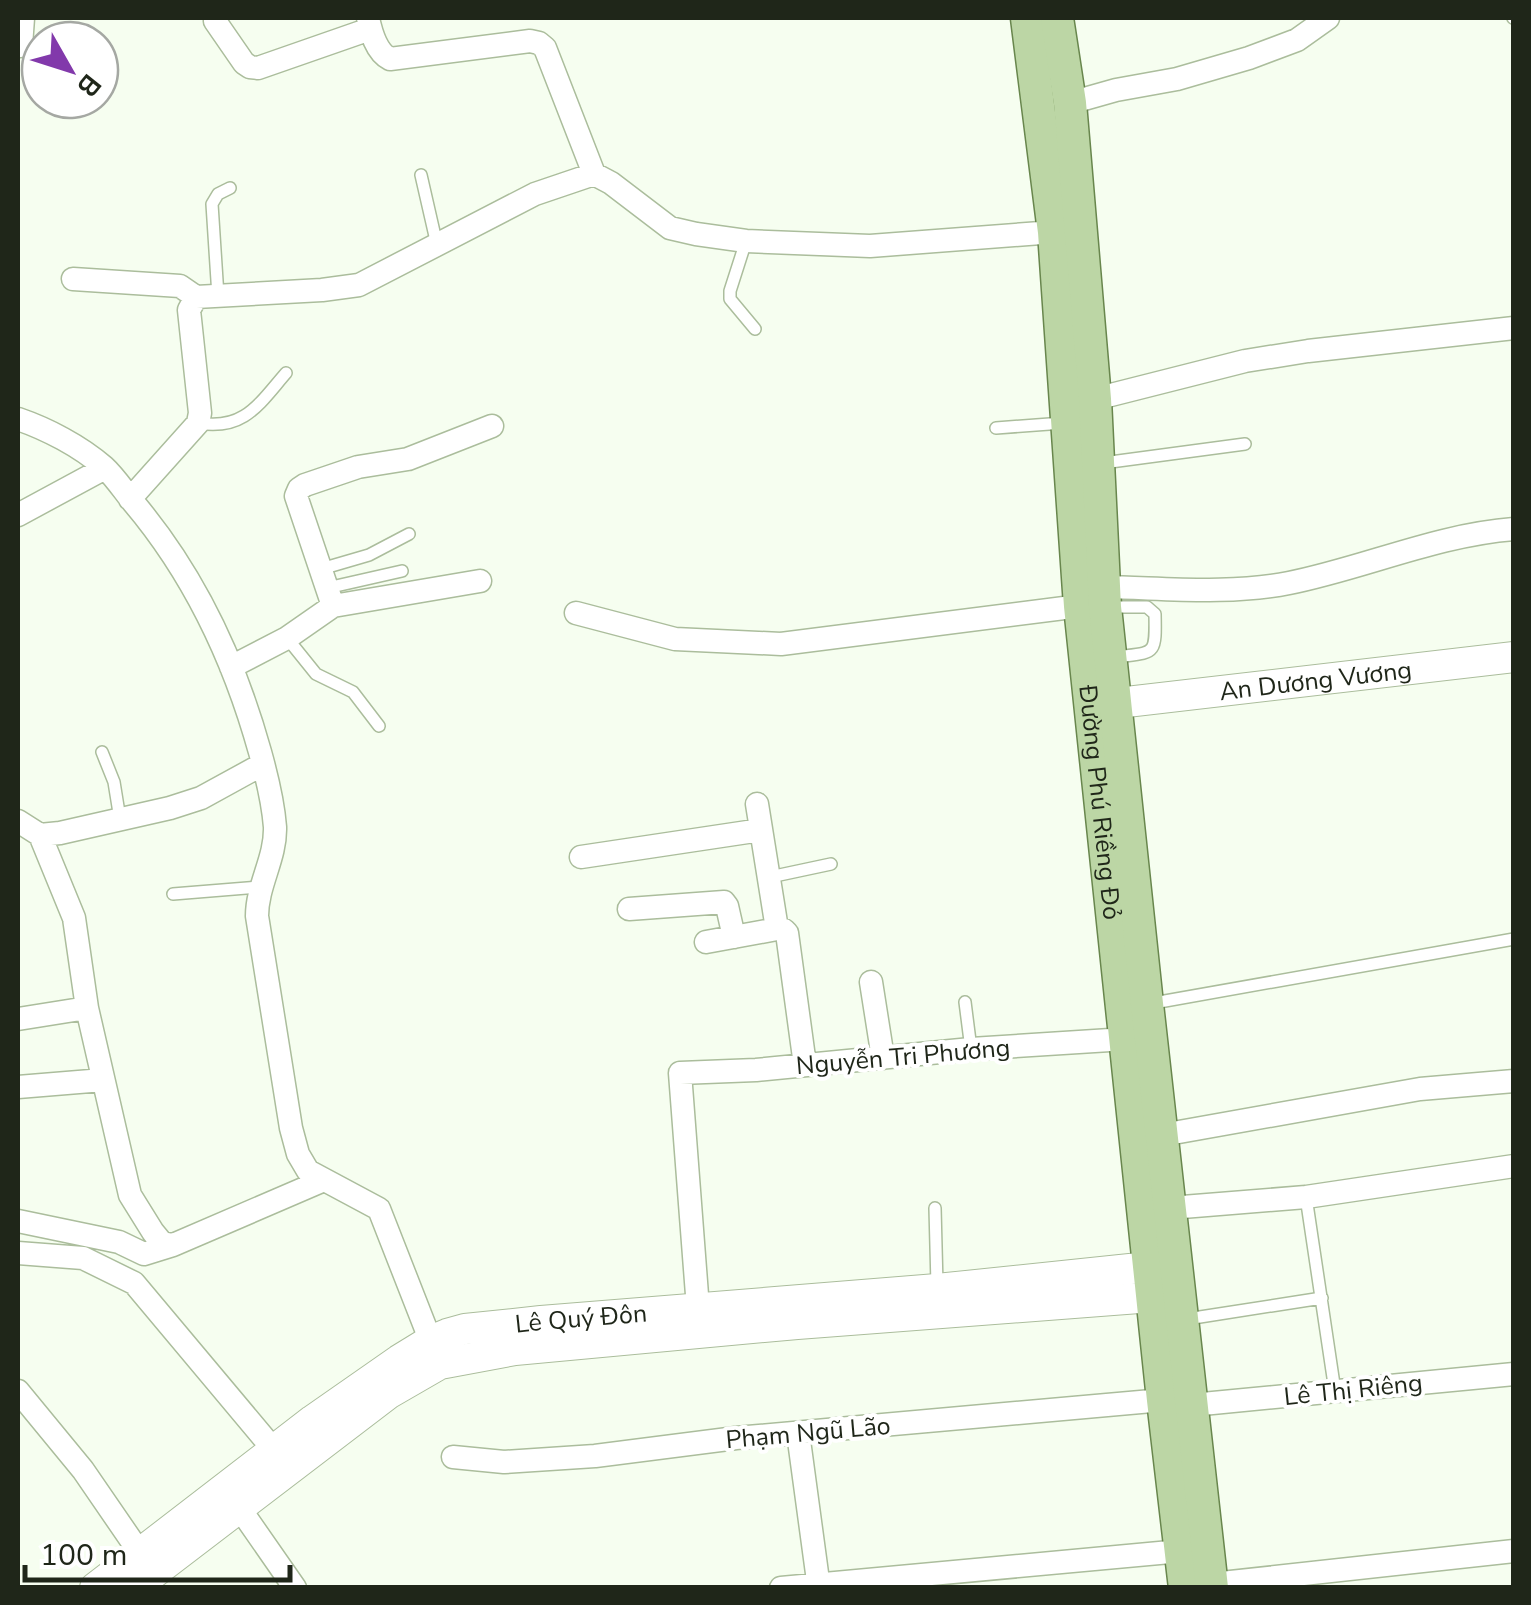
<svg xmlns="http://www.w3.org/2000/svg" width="1531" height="1605" font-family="'Nunito Sans',sans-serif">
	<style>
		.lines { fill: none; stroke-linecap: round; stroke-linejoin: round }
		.lane-casing { stroke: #abbd9c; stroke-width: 14 }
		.street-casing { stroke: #abbd9c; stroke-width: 25 }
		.secondary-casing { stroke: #abbd9c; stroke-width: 32 }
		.primary-casing { stroke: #68864d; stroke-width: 35 }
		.lane { stroke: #fff; stroke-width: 11 }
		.street { stroke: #fff; stroke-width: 22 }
		.secondary { stroke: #fff; stroke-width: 30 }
		.primary { stroke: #bcd6a5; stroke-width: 32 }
		.labels { text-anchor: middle; stroke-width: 8; stroke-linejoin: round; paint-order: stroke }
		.street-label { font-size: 25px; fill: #1f2619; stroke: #fff }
	</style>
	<rect width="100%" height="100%" fill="#f6fef0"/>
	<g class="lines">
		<g class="lane-casing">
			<path id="lane" d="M1513,18H1514
				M421,175L437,245
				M746,241L730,291V299L755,329
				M218,296L212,204L218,194L230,188
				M198,423C244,431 259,404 286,373
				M996,428L1063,423
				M1103,463L1245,444
				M321,569L369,555L409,534
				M327,588L402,571
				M1107,607H1147L1155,614C1156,657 1155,652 1115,657
				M287,638L316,674L353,692L379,726
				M102,752L114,782L120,819
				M770,877L831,864
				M173,894L260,887
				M965,1002L971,1049
				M1148,1004L1514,939
				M1306,1197L1335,1391
				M935,1208L937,1285
				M1187,1319L1322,1298"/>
		</g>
		<g class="street-casing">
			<path id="street" d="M368,18C371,32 376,52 390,59L530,41L539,43L545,48L594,174
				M215,21L244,63L250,67L258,68L370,29
				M21,46L23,18
				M1070,103L1116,90L1177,79L1249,58L1297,40L1328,18
				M73,279L180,286L196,297L322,290L359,285L535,194L594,174L611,183L670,228L696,234L746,241L870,246L1054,232
				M1095,399L1245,361L1308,351L1514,328
				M18,419C47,429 80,446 104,467C115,477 124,491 133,502C194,574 235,662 260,752C267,777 273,801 275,827C276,858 257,885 257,916L291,1128L298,1154L308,1171L379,1209L435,1352
				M130,499L198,423L200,413L189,310L196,297
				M18,515L105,468
				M1104,587C1165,588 1229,595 1289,583C1364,568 1436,535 1514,529
				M333,606L296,496L299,489L305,485L358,467L408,459L492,426
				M576,613L675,639L781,644L1080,606
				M231,667L287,638L333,606L480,581
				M757,804L777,929
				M18,821L40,835L60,833L170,808L201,798L263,764
				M40,835L74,918L87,1008L130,1195L153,1232L162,1243L173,1245L324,1180
				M581,857L761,830
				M629,909L724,902L727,906L734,937
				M706,942L777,929L784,930L787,933L805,1065
				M871,982L883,1058
				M18,1019L87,1008
				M18,1087L103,1080
				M1162,1135L1420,1089L1514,1081
				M1170,1208L1306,1197L1514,1166
				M18,1221L119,1242L144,1254L173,1245
				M18,1253L83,1258L134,1283L274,1450
				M698,1308L680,1073L756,1070L971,1049L1126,1039
				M18,1391L83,1470L140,1553
				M1192,1405L1514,1374
				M798,1433L819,1588
				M453,1457L504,1462L595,1456L736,1438L1163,1400
				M231,1496L295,1588
				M1212,1584L1514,1551
				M781,1588L1181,1551"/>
		</g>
		<g class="secondary-casing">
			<g id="secondary">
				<path id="s1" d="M1092,706L1514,657"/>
				<path id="s2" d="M95,1588L313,1420L399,1360L430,1341L447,1334L465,1329L541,1321L937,1289L1149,1267"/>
				<path d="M134,1588L388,1394L440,1364L515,1350L797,1324L1152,1297"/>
			</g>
		</g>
		<g class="primary-casing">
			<g id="primary">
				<path id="s3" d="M1027,18L1054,232L1080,606L1163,1400L1185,1588"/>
				<path d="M1057,18L1070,103L1095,399L1105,607L1147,1004L1212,1588"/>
			</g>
		</g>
		<use href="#lane" class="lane"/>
		<use href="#street" class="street"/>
		<use href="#secondary" class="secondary"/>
		<use href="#primary" class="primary"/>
	</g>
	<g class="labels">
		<g class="street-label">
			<text dy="9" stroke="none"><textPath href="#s1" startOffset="225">An Dương Vương</textPath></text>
			<text dy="9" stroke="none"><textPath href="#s3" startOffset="788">Đường Phú Riềng Đỏ</textPath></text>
			<text transform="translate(903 1056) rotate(-5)" y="9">Nguyễn Tri Phương</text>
			<text dy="9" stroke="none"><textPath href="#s2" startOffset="570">Lê Quý Đôn</textPath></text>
			<text transform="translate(1353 1389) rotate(-6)" y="9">Lê Thị Riêng</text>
			<text transform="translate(808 1432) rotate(-5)" y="9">Phạm Ngũ Lão</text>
		</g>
	</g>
	<rect width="1531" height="1605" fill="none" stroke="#1f2619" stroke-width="40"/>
	<g transform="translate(70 70) rotate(129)"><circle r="48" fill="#ffffff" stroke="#a5a8a3" stroke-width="2.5"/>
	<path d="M0-8L18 38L0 25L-18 38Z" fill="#8239ab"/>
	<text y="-15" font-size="28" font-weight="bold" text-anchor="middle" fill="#1f2619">B</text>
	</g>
	<path d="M25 1565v15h265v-15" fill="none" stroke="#1f2619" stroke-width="5"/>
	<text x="40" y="1565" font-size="30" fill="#1f2619" stroke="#ffffff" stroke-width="8" paint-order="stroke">100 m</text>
</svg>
